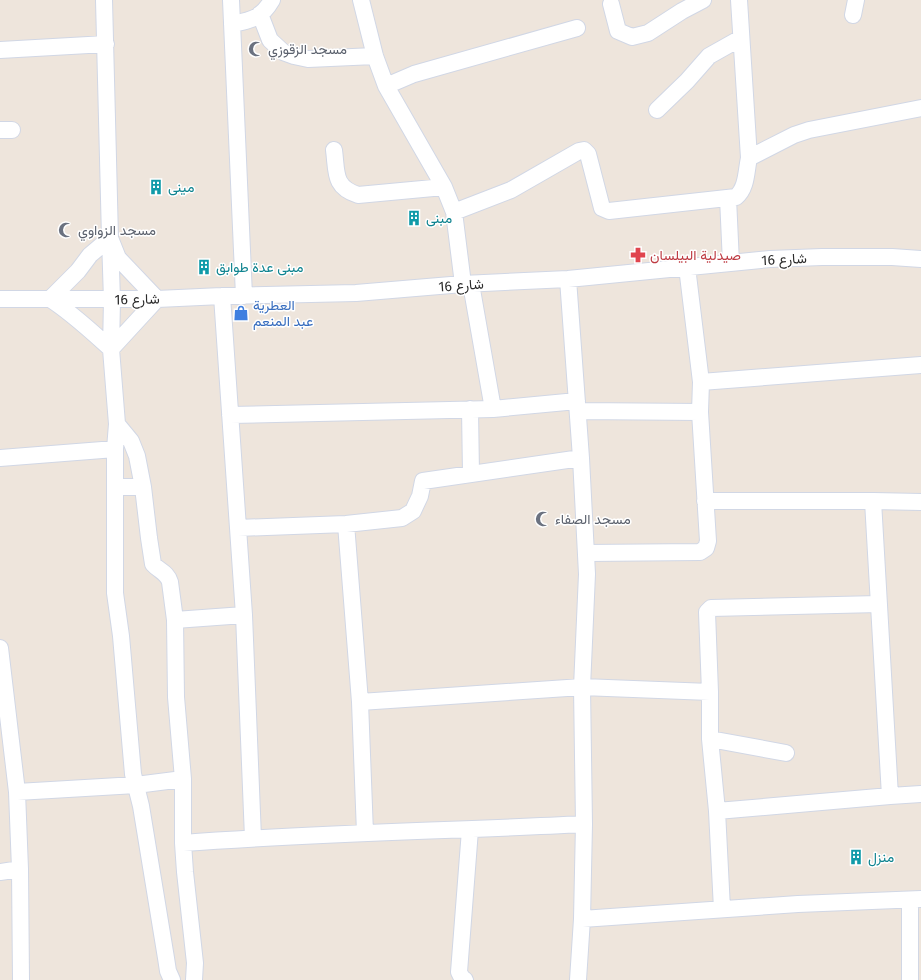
<svg xmlns="http://www.w3.org/2000/svg" width="921" height="980" font-family="'Fira Sans',Vazirmatn,sans-serif">
	<style>
		.lines { fill: none; stroke-linecap: round; stroke-linejoin: round }
		.minor-casing { stroke: #d1d7e5; stroke-width: 18 }
		.minor { stroke: #fff; stroke-width: 16 }
		.labels { text-anchor: middle; stroke-width: 3; stroke-linejoin: round; paint-order: stroke }
		.worship-label { font-size: 14px; fill: #5b616d; stroke: #fff; text-anchor: start }
		.culture-label { font-size: 14px; fill: #0d838f; stroke: #fff; text-anchor: start }
		.health-label { font-size: 14px; fill: #be3a42; stroke: #fff; text-anchor: start }
		.street-label { font-size: 14px; fill: #2b2b2b; stroke: #fff }
		.shop-label { font-size: 14px; fill: #366cbe; stroke: #fff; text-anchor: start }
	</style>
	<rect width="100%" height="100%" fill="#eee5dc"/>
	<g class="lines">
		<g class="minor-casing">
			<path id="minor" d="M104,0L110,238L112,300L111,349L117,424L115,449V593L121,636L133,774L141,806L166,958L168,971L172,980
				M231,0L244,296
				M361,0L375,56L386,86L444,187L454,212L463,284
				M739,0L749,158
				M611,4L618,31L632,37L648,33L682,11L703,0
				M260,14L270,40L283,52L294,56L308,59L375,56
				M853,15L856,0
				M232,24C251,20 261,19 272,0
				M0,50L106,44
				M386,86L414,74L577,28
				M657,110L687,81L709,56L741,38
				M0,130H12
				M334,150C337,172 333,187 358,195L444,187
				M728,198L731,263
				M454,212L511,190L579,151L584,150L588,154L602,208L609,211L736,197C747,188 746,171 749,158L794,135L809,130L921,108
				M110,238L118,258L157,299L111,349C91,331 72,313 50,299L78,271L90,255Z
				M687,267L701,382
				M568,279L581,458L587,574L582,687L584,824L582,919L578,980
				M471,284L493,409
				M0,299H157L222,296L356,293L463,284L568,279L770,259L822,257H892L921,259
				M470,409L471,474
				M578,411L700,412L701,382L921,365
				M230,415L493,409L577,401
				M117,424L131,441L137,456L143,487L149,538L153,564C159,571 167,572 170,582L175,620L176,697L183,779V843L185,872L195,963L194,980
				M0,458L115,449
				M116,487H143
				M705,501H873
				M921,502L873,501L890,796L921,794
				M346,524L360,702L365,833
				M238,528L346,524L402,518L413,511L420,496L423,481L581,458
				M586,553L700,552L706,548L708,541L700,412
				M244,615L253,838
				M175,620L244,615L222,296
				M0,648L17,792
				M710,692L707,612L711,608L879,604
				M360,702L582,687L710,692V739L786,753
				M710,739L717,811
				M183,843C316,833 450,831 584,824
				M0,872L20,869
				M910,900V980
				M722,909L717,811L890,796
				M582,919L798,904L921,899
				M21,980L20,869L17,792L136,785L183,779
				M465,980L462,978L459,972L470,830"/>
		</g>
		<use href="#minor" class="minor"/>
	</g>
	<defs>
		<g id="mosque-bare" transform="scale(1.2)"><path d="M3.5-4.9A6 6 0 1 0 3.5 4.9A5 5 0 1 1 3.5-4.9Z" fill="#6b7280" stroke="#fff" stroke-width="2.5" paint-order="stroke"/></g>
		<g id="building-bare" transform="scale(1.2)"><path d="M-4-6H4V6H1V3H-1V6H-4ZM-2.5-4.3h1.7v1.8h-1.7ZM.8-4.3h1.7v1.8H.8ZM-2.5-1h1.7V.8h-1.7ZM.8-1h1.7V.8H.8Z" fill="#0f9aa8" stroke="#fff" stroke-width="2.5" paint-order="stroke"/></g>
		<g id="pharmacy-bare" transform="scale(1.2)"><path d="M-2-6h4v4h4v4h-4v4h-4v-4h-4v-4h4Z" fill="#e0444e" stroke="#fff" stroke-width="2.5" paint-order="stroke"/></g>
		<g id="shop-bare" transform="scale(1.2)"><path d="M-5-2.5h2.3a2.7 3.5 0 0 1 5.4 0H5L5.5 6h-11ZM-1.5-2.5h3a1.5 2.3 0 0 0-3 0Z" fill="#3f7fe0" stroke="#fff" stroke-width="2.5" paint-order="stroke"/></g>
	</defs>
	<g fill-rule="evenodd">
		<use href="#mosque-bare" x="256" y="49"/>
		<use href="#building-bare" x="156" y="187"/>
		<use href="#building-bare" x="414" y="218"/>
		<use href="#mosque-bare" x="66" y="230"/>
		<use href="#pharmacy-bare" x="638" y="255"/>
		<use href="#building-bare" x="204" y="267"/>
		<use href="#shop-bare" x="241" y="313"/>
		<use href="#mosque-bare" x="543" y="519"/>
		<use href="#building-bare" x="856" y="857"/>
	</g>
	<g class="labels">
		<g class="worship-label">
			<text x="268" y="54">مسجد الزقوزي</text>
			<text x="78" y="235">مسجد الزواوي</text>
			<text x="555" y="524">مسجد الصفاء</text>
		</g>
		<g class="culture-label">
			<text x="168" y="192">مينى</text>
			<text x="426" y="223">مبنى</text>
			<text x="216" y="272">مبنى عدة طوابق</text>
			<text x="868" y="862">منزل</text>
		</g>
		<g class="health-label">
			<text x="650" y="260">صيدلية البيلسان</text>
		</g>
		<g class="street-label">
			<text transform="translate(784 259) rotate(-3)" y="5">شارع 16</text>
			<text transform="translate(461 285) rotate(-4)" y="5">شارع 16</text>
			<text transform="translate(137 299) rotate(-1)" y="5">شارع 16</text>
		</g>
		<g class="shop-label">
			<text x="253" y="310">العطرية<tspan x="253" dy="16">عبد المنعم</tspan></text>
		</g>
	</g>
</svg>
